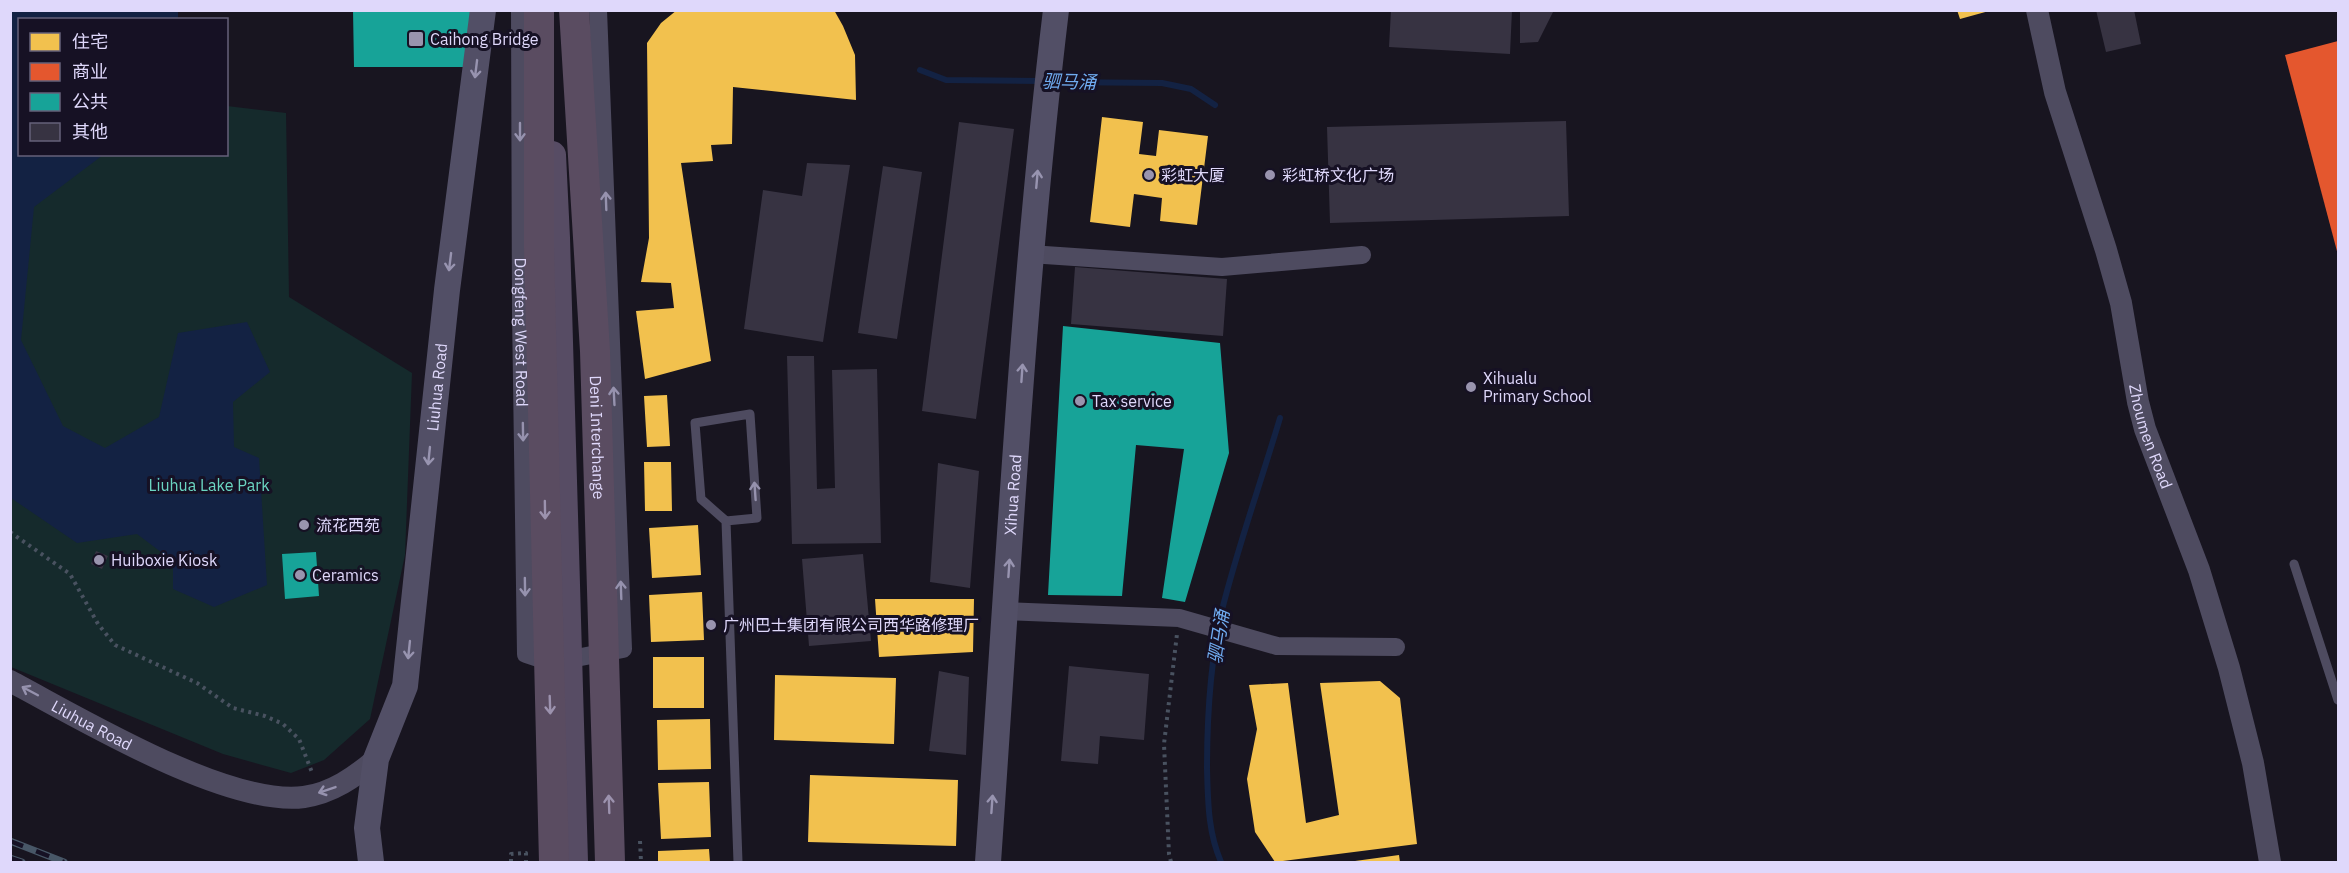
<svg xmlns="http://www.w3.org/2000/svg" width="2349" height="873" font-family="'IBM Plex Sans','Noto Sans SC',sans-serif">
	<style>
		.green { fill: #152a2c }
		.water { fill: #132243 }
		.homes { fill: #f2c14e }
		.shops { fill: #e4572e }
		.public { fill: #17a398 }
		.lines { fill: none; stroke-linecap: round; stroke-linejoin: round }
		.stream { stroke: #132243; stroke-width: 6 }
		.building { fill: #373342 }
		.path { stroke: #495260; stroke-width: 4; stroke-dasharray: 3 4.5; stroke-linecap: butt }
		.service { stroke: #4e4b60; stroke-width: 9 }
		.minor { stroke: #4e4b60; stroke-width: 18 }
		.tertiary { stroke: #4e4b60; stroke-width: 22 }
		.secondary { stroke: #524f66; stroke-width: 26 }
		.primary { stroke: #574c64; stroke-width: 28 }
		.trunk { stroke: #5a4c61; stroke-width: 30 }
		.rail-casing { stroke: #485767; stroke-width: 7 }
		.rail { stroke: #161124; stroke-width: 4.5; stroke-dasharray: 14; stroke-linecap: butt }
		.oneway { stroke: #9894b0 }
		.oneway2 { stroke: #9692ae }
		.oneway3 { stroke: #9c92ae }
		.poi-dot { fill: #9994ae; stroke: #161124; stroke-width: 2 }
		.labels { text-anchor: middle; stroke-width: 6; stroke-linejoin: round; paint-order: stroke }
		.poi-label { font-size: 16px; fill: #dfd8fb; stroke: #161124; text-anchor: start }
		.street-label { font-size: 16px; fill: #dfd8fb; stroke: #161124 }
		.park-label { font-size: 16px; fill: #6bd5c2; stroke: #161124 }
		.water-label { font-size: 18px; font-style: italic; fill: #70acf1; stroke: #161124 }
	</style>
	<rect width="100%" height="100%" fill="#181520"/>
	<path class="green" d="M10,11L20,20V154H226L227,106L286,113L289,297L412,373L405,555L370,719L324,760L291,773L223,754L11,667Z"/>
	<path class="water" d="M11,10L178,11V19L20,20V154L103,155L34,207L21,340L63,426L105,448L159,417L178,333L247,322L270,372L233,402L234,447L259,458L267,585L214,607L173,589V561L137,534L77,543L11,498Z"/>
	<path class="homes" d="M677,10H834L843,26L855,55L856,100L733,87L732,144L711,145L713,161L681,163L711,361L645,379L636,311L674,308L671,283L641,282L649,238L647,43L661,23Z
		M1957,10H1988L1989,11L1960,19Z
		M1102,117L1143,122L1139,154L1156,156L1159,130L1208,136L1197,225L1160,221L1162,198L1134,194L1130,227L1090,222Z
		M667,395L670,446L647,447L644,396Z
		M644,462H671L672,511H645Z
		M698,525L701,575L652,578L649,528Z
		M702,592L704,640L651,642L649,595Z
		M875,599H974L973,652L879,657Z
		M653,657H704V708H653Z
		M775,675L896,678L894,744L774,740Z
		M1380,681L1400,698L1417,844L1275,862L1255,832L1247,779L1257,729L1249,685L1288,683L1306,823L1339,815L1320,683Z
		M710,719L711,769L658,770L657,720Z
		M810,775L958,780L956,846L808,842Z
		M709,782L711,837L661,839L658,783Z
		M709,849L710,862H658V851Z
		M1399,855L1400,862H1355V861Z"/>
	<path class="shops" d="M2338,41V255L2285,55Z"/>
	<path class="public" d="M353,10H478V67H354Z
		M1063,326L1220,343L1229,453L1185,602L1162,598L1184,449L1136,445L1122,596L1048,595Z
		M316,552L319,596L285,599L282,554Z"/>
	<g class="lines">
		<path class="stream" d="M920,70L946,80L1041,81
			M1054,82L1162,83L1191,89L1215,105
			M1221,862C1208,832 1208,802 1207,769C1207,720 1211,658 1222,610C1238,546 1261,482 1280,418"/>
	</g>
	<path class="building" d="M1391,10H1512L1510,54L1389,47Z
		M1520,10H1554L1538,42L1520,43Z
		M2096,10H2134L2141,44L2106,52Z
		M1566,121L1569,216L1330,223L1327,127Z
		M959,122L1014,129L976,419L922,411Z
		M807,163L850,165L823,342L744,329L763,190L802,196Z
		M883,166L922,172L897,339L858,333Z
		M1075,267L1227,279L1223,336L1071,324Z
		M787,356H814L817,489L835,488L832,370L877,369L881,543L792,544Z
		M938,463L979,471L970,588L930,582Z
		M96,551L108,556L102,569L91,564Z
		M863,554L871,641L809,646L802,559Z
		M1069,666L1149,674L1144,740L1100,736L1098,764L1061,761Z
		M939,671L969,677L966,755L929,751Z"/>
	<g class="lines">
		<path class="path" d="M10,532L70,574L98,624L115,645L197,683L233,708L265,716L283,724L299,739L313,775
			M640,841L641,862
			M511,862V854L526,853V862
			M1171,862L1169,854L1164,744L1177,634"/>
		<path class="service" d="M726,521L757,518L750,414L695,423L701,499L726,521L738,862
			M2294,564L2338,700"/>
		<g class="minor">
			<path id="s1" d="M520,10L521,313L526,654L547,661H560L623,649L598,10"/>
			<path d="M1030,254L1222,267L1362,255"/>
			<path d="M1006,611L1179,618L1277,646L1396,647"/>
		</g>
		<g class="tertiary">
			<path id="s2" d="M2037,10L2055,92L2106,250L2121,303L2138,402L2145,429L2199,570L2229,668L2253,763L2270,862"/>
			<path id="s3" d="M10,681C80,718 227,807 304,797C332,793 355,777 376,759"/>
		</g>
		<g class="secondary">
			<path id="s4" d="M371,862L367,828L376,759L405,686L447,290L483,10"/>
			<path id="s5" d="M988,862C1008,578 1022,293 1056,10"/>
		</g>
		<path class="primary" d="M552,155L556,238L574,862"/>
		<g class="trunk">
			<path d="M539,10V247L554,862"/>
			<path id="s6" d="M574,10L595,351L610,862"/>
		</g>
		<g class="rail-casing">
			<path id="rail" d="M10,841L64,862
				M10,858L22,862"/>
		</g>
		<use href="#rail" class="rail"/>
	</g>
	<defs><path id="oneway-shaft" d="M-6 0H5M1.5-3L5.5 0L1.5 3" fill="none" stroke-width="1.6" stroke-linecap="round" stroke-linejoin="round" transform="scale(1.5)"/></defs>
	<g class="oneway">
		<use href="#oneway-shaft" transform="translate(476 69) rotate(97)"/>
		<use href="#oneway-shaft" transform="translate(1037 179) rotate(-85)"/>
		<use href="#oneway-shaft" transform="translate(450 262) rotate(97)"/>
		<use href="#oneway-shaft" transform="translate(1022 373) rotate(-86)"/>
		<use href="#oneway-shaft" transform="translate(429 456) rotate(96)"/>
		<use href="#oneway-shaft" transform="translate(1009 568) rotate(-86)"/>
		<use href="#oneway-shaft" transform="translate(409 650) rotate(96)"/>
		<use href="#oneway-shaft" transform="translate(992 804) rotate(-86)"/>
	</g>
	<g class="oneway2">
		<use href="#oneway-shaft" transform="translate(520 132) rotate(90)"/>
		<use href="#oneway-shaft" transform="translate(606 201) rotate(-92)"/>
		<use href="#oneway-shaft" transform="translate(614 396) rotate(-93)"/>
		<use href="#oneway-shaft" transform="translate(523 432) rotate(89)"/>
		<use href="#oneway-shaft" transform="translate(755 491) rotate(-94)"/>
		<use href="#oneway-shaft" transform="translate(525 587) rotate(89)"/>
		<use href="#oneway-shaft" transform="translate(621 590) rotate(-92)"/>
		<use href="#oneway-shaft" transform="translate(30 691) rotate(-152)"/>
		<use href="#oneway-shaft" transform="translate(327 790) rotate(161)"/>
	</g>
	<g class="oneway3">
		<use href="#oneway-shaft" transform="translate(545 510) rotate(89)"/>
		<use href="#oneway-shaft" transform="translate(550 705) rotate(88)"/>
		<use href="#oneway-shaft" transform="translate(609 804) rotate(-92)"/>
	</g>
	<g class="poi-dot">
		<rect x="408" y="31" width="16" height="16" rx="3"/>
		<circle cx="1149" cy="175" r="6"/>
		<circle cx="1270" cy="175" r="6"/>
		<circle cx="1471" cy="387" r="6"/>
		<circle cx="1080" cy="401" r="6"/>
		<circle cx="304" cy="525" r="6"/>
		<circle cx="99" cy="560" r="6"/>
		<circle cx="300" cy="575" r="6"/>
		<circle cx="711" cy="625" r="6"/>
	</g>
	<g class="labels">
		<g class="poi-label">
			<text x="430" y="45">Caihong Bridge</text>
			<text x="1161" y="181">彩虹大厦</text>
			<text x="1282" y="181">彩虹桥文化广场</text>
			<text x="1483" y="384">Xihualu<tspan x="1483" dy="18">Primary School</tspan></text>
			<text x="1092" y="407">Tax service</text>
			<text x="316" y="531">流花西苑</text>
			<text x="111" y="566">Huiboxie Kiosk</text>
			<text x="312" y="581">Ceramics</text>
			<text x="723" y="631">广州巴士集团有限公司西华路修理厂</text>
		</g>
		<g class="street-label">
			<text dy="6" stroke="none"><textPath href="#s1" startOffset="322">Dongfeng West Road</textPath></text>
			<text dy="6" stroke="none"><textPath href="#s4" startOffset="483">Liuhua Road</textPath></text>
			<text dy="6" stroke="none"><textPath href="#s6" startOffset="428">Deni Interchange</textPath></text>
			<text dy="6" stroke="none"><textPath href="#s2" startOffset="442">Zhoumen Road</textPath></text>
			<text dy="6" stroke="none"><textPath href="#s5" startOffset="368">Xihua Road</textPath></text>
			<text dy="6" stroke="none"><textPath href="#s3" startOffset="93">Liuhua Road</textPath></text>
		</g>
		<g class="park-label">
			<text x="209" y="491">Liuhua Lake Park</text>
		</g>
		<g class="water-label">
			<text transform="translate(1069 82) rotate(1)" y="6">驷马涌</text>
			<text transform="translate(1219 637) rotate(-81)" y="6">驷马涌</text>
		</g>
	</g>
	<rect width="2349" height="873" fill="none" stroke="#dfd8fb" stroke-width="24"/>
	<rect x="18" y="18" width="210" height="138" fill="#161124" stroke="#66617a" stroke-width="1.5"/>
	<rect x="30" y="33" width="30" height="18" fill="#f2c14e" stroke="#66617a" stroke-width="1.5"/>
	<text x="72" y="48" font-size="18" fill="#dfd8fb">住宅</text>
	<rect x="30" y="63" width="30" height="18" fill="#e4572e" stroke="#66617a" stroke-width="1.5"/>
	<text x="72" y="78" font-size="18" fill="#dfd8fb">商业</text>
	<rect x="30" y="93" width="30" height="18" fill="#17a398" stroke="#66617a" stroke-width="1.5"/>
	<text x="72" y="108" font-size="18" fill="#dfd8fb">公共</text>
	<rect x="30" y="123" width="30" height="18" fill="#373342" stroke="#66617a" stroke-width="1.5"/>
	<text x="72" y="138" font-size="18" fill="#dfd8fb">其他</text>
</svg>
